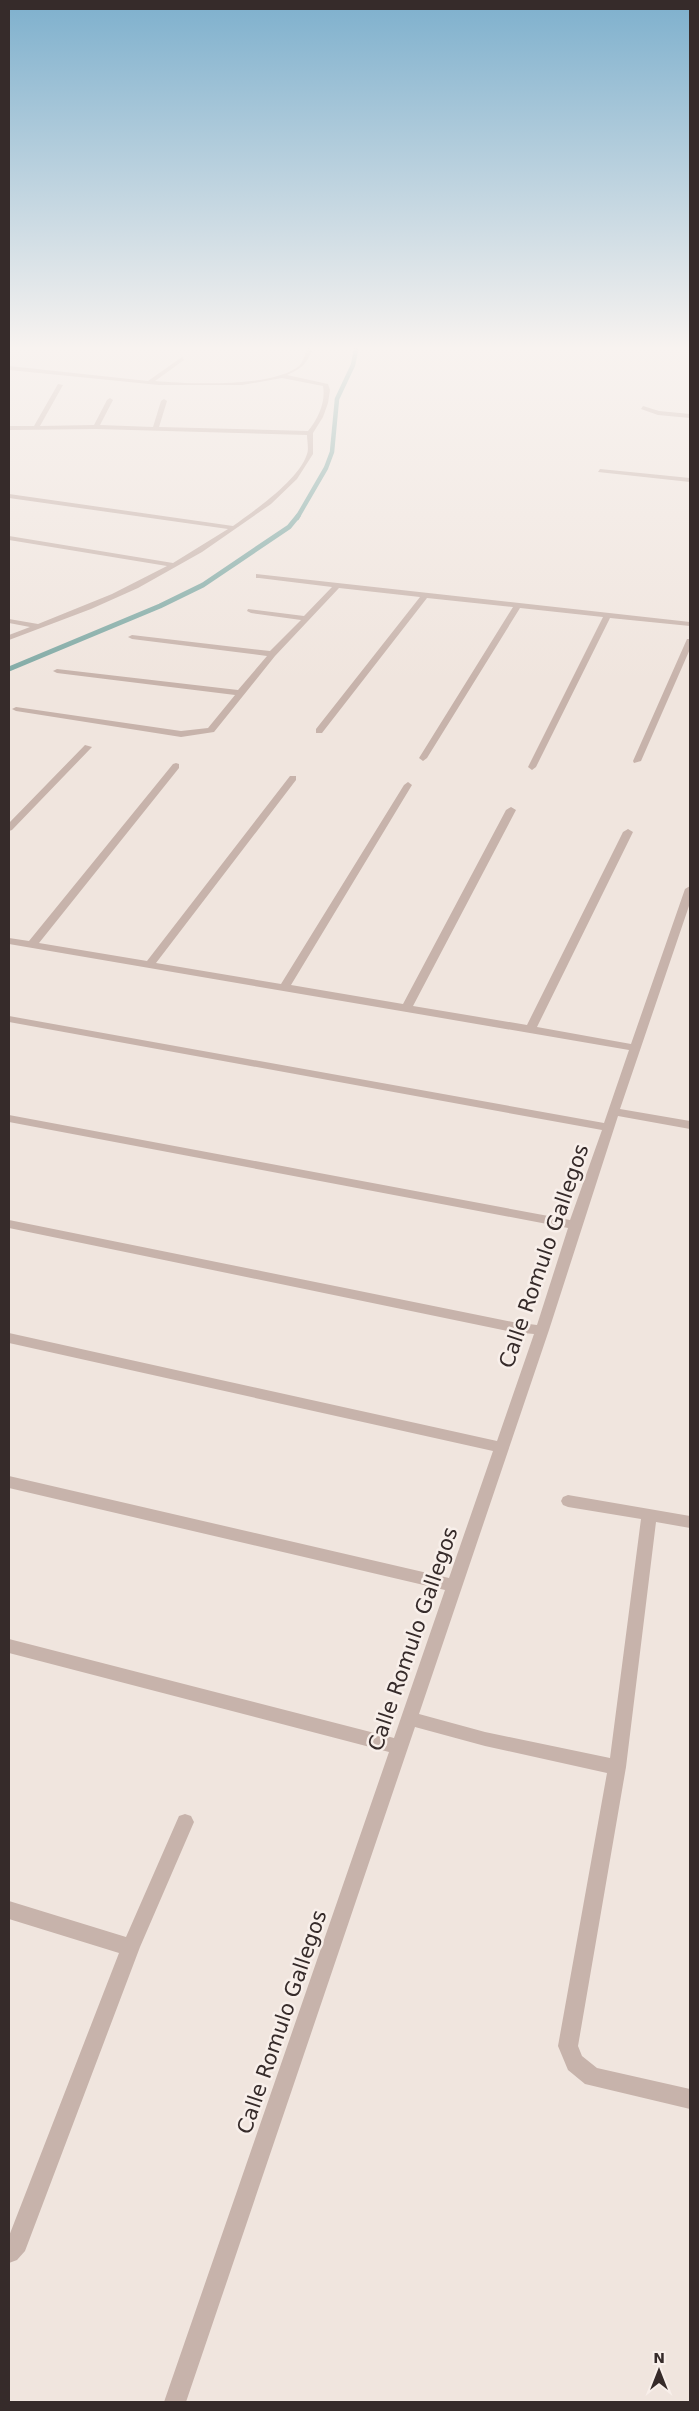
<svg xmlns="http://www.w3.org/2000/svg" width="699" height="2411" font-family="'DejaVu Sans',sans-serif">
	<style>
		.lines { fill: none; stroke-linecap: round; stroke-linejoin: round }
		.stream-far1 { stroke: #80aaa5; stroke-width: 4.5 }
		.stream { stroke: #80aaa5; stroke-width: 5 }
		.minor { fill: #c7b3ab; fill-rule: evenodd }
		.labels { text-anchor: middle; stroke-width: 5; stroke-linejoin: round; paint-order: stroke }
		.near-street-label { font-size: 21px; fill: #362b2a; stroke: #f8efea }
	</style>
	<rect width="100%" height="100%" fill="#f0e5de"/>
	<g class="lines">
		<path class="stream-far1" d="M297,518L326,468L332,452L337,399L353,365L357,345"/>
		<path class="stream" d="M9,669L160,606L203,585L289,527L298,516"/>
		<path class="minor" d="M309,345H314C307,363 305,367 287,375L328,384L330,390L328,403L323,417L313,433V454L297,479L271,504L202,552L138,588L91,609L9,640V635L30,627L9,623V619L38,624L112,594L167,566L9,540V536L173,563L228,529L9,498V494L233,526C255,510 299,480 307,454C309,449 307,440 307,435L96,429L9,430V426H34L58,384L63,385L40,426L94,425L107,400L110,398L113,400L100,425L153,427L161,401L164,399L167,401L159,427L308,431C318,419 326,402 323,386L282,378L242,385H159L9,370V366L148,381L182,357L184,360L155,381C188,384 272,388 299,366C304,361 306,351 309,345Z
			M643,406L659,411L690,414V418L658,415L641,409Z
			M600,469L690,478V482L598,472Z
			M256,574L690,622V626L610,618L536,767L532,770L528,767L603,617L520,608L427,758L423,761L419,758L513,607L427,598L322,733H316V729L420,597L339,588L275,656L214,732L181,737L16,711L12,709L16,707L181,731L208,728L235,695L57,673L53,671L57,669L238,690L267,656L132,639L128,637L132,635L270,651L301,620L251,613L247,611L248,609L304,616L332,587L259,578H256Z
			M687,639H690V649L641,761L634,763L633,761Z
			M85,745L92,747L12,830L9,831V823Z
			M176,763L179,764V768L39,943L147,961L290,776H296V780L156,963L281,984L404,785L408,782L412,785L291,985L403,1004L506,810L511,807L516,810L413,1006L527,1025L623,832L628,829L633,832L537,1027L631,1044L685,889L690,886V903L620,1109L690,1121V1129L618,1116L549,1330L419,1714L485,1732L610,1758L641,1519L568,1507L563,1505L561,1501L563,1497L568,1495L690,1516V1528L656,1522L626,1767L578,2046L582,2056L597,2068L690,2089V2109L585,2084L568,2070L558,2046L607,1773L485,1746L415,1727L186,2402H164L389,1752L9,1653V1639L394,1738L445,1590L9,1488V1476L449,1578L493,1451L9,1343V1333L497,1441L534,1334L513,1332L9,1228V1220L513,1322L537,1325L568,1228L9,1122V1115L570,1220L602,1130L9,1022V1016L604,1123L629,1050L9,944V938L29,941L173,764Z
			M185,1814L191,1816L194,1822L140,1947L25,2251L17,2260L9,2263V2236L119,1953L9,1919V1901L126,1937L179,1816Z"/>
	</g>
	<linearGradient id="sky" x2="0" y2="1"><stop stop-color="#7eb0cd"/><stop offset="0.51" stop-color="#f8f3f0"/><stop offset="1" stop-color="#f8f3f0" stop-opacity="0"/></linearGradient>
	<rect width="699" height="682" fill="url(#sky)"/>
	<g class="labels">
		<g class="near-street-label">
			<text transform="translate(544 1256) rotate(-71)" y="7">Calle Romulo Gallegos</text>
			<text transform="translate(413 1639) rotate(-71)" y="7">Calle Romulo Gallegos</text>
			<text transform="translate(282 2022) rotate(-71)" y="7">Calle Romulo Gallegos</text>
		</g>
	</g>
	<rect width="699" height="2411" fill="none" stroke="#362b2a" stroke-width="20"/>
	<g transform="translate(659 2371)" stroke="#f8efea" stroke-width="4" paint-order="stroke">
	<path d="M0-4L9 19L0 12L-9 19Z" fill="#362b2a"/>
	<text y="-8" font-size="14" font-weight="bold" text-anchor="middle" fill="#362b2a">N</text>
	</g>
</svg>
